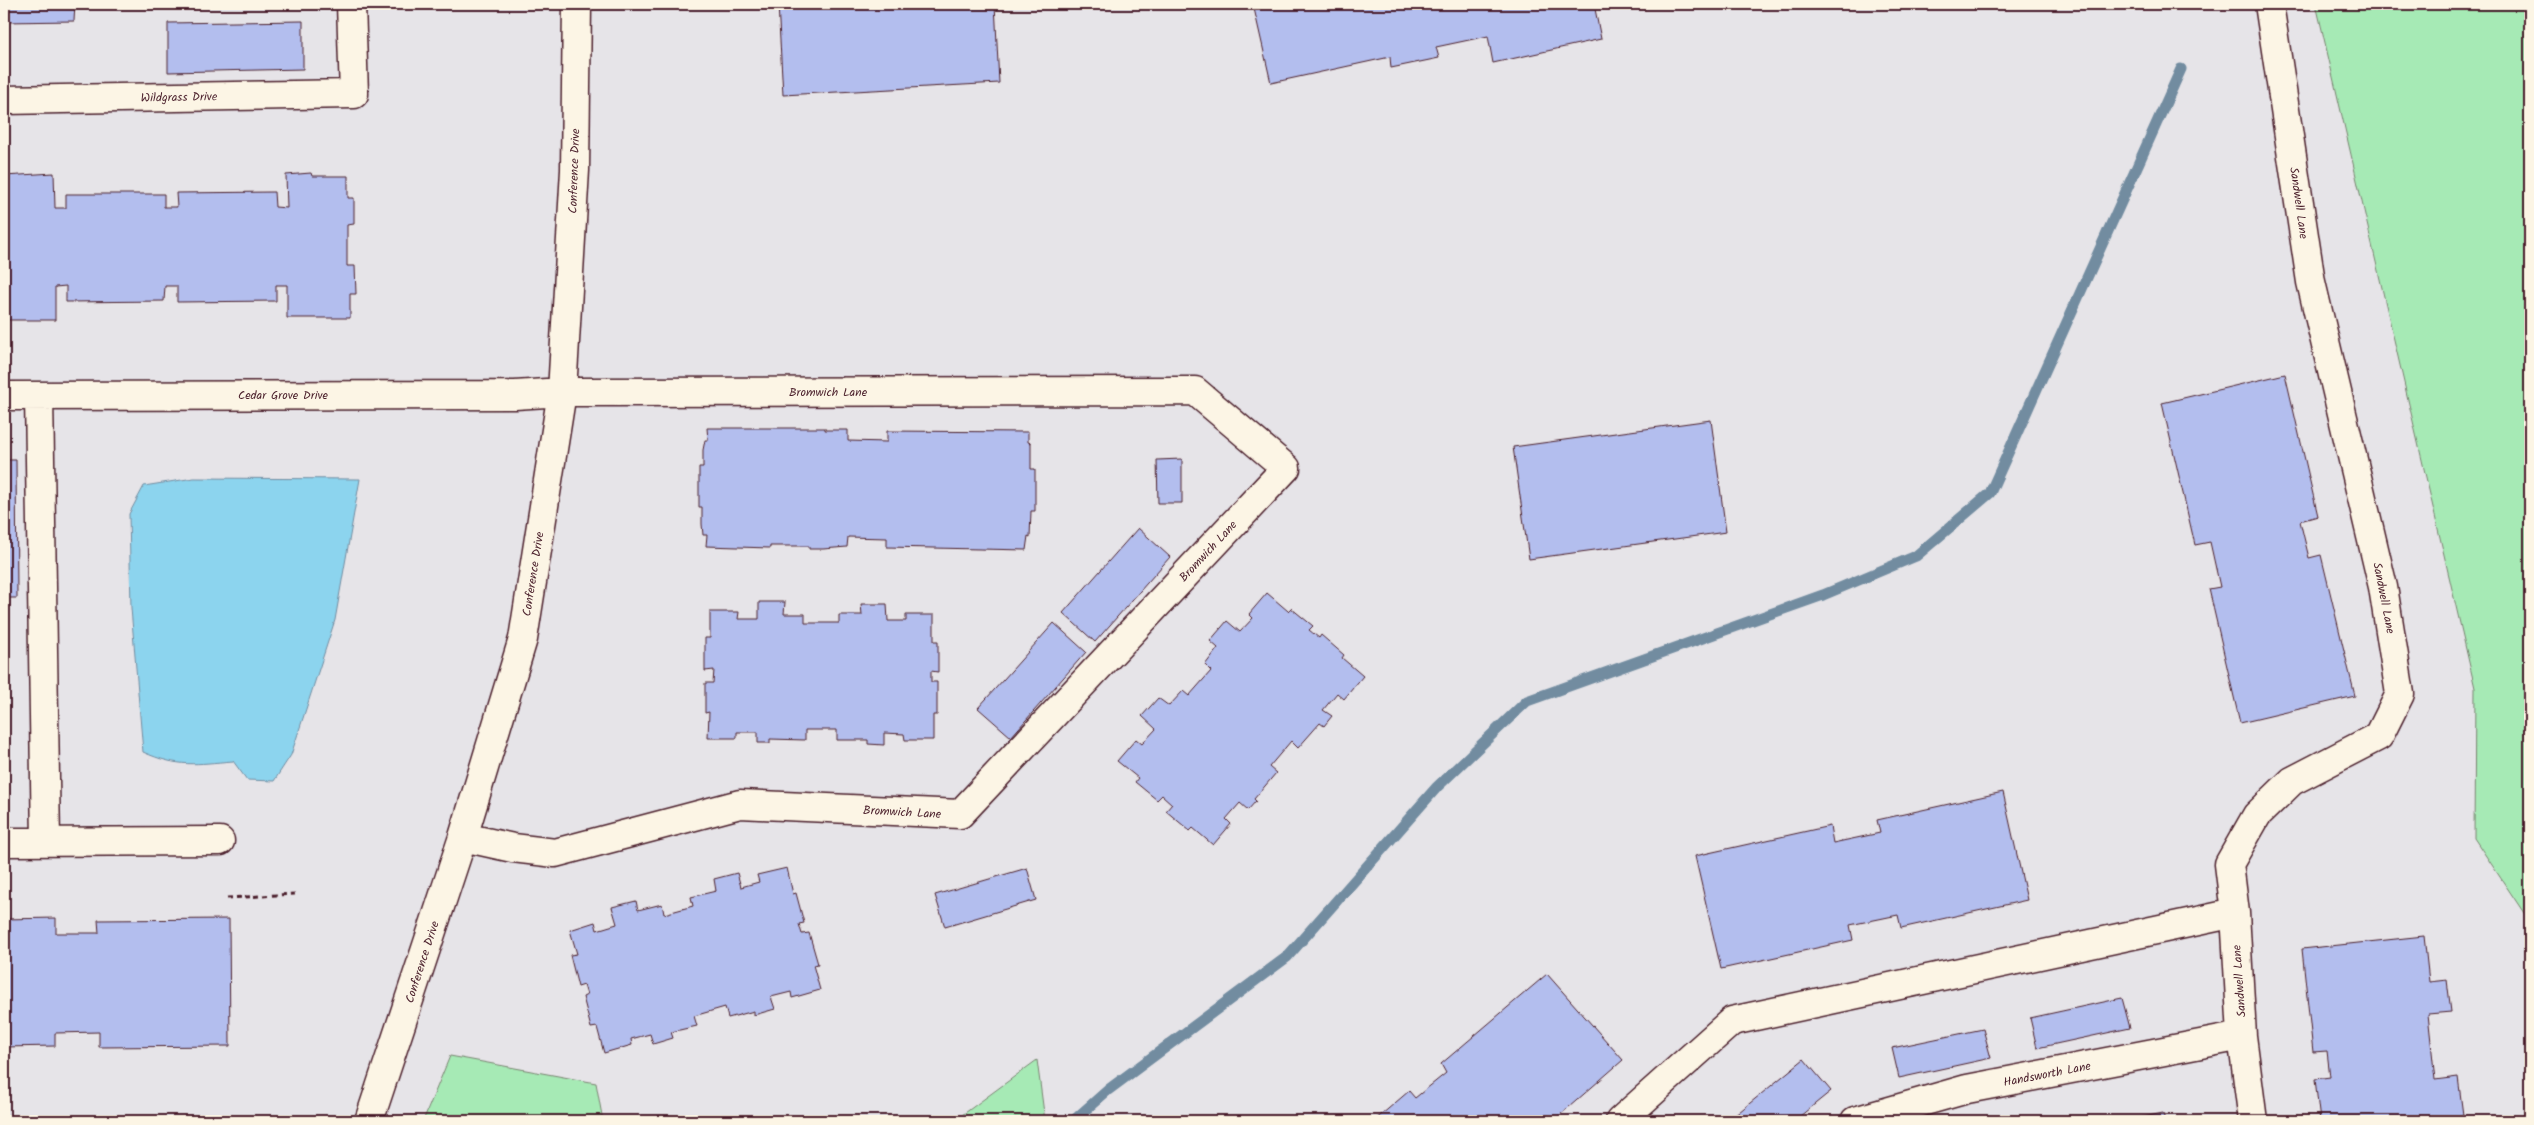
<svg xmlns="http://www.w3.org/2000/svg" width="2534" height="1125" font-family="Kalam,sans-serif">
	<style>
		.green { fill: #a6eab5; stroke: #788470 }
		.water { fill: #8cd4ee; stroke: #728ca0 }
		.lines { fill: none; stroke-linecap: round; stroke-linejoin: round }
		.stream { stroke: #728ca0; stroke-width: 11 }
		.building { fill: #b3beee; stroke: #4a1f2b }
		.minor-casing { stroke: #4a1f2b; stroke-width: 31 }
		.path { stroke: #4a1f2b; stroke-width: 3; stroke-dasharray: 5 4; stroke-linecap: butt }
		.minor { stroke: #fcf5e5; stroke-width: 28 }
		.labels { text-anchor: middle; stroke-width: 5; stroke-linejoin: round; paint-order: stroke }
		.street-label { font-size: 12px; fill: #4a1f2b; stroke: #fcf5e5 }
	</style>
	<rect width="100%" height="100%" fill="#e6e4e8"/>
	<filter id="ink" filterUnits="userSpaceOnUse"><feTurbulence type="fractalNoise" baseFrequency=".02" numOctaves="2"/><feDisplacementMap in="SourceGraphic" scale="10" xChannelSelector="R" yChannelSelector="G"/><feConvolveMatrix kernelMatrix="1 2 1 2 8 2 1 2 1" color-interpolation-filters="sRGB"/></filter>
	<g filter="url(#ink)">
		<path class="green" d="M2316,4H2530V922L2474,838L2475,688Z
			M450,1056L596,1083L603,1121H423Z
			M1037,1060L1045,1121H954Z"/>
		<path class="water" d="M194,478L360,479L335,620L291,755L274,781L247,780L233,761C195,764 179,768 143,752L131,608L129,514L144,486Z"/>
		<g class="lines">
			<path class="stream" d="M1073,1121L1108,1090L1287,957L1437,787L1527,701L1823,595L1916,556L1990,493L2181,69"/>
		</g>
		<path class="building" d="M4,4H75L74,21L4,22Z
			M778,4H995L999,83L783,95Z
			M1253,4H1594L1601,39L1493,63L1488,36L1436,47L1439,58L1391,68L1390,57L1271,83Z
			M303,21V69L168,72V23Z
			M54,173L55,208H66V194H164V207H177L176,193L274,192L275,207L287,208L286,175L311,173L312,176H348V198H354V224L347,225V266H355L356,294H350V318H287V285H276V301L177,302V286H165L164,301L66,302V286L55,287V320H4V176Z
			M2285,374L2318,516L2300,521L2309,558L2321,555L2355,696L2240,723L2209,589L2220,587L2210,542L2195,545L2162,403Z
			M1711,420L1726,532L1529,559L1513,447Z
			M707,428H825V430H848V441L887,442V431L1028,432V442L1031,443V469H1035V511H1031L1030,537L1028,536L1026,550L887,547V538L848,537L847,547L823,549H809V546H770V548L706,546L707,535H703L702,524V507H699V467H703V450L705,440H708Z
			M1182,459V503H1158L1157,460Z
			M4,460H16L17,598H4Z
			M1138,528L1170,557L1095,642L1063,613Z
			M1267,593L1288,611L1291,608L1313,626L1309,630L1319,638L1321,635L1344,655L1342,658L1363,676L1344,699L1337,693L1323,710L1332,716L1324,726L1320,723L1298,748L1291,741L1269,767L1276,773L1254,799L1256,801L1248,810L1240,803L1226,819L1231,824L1213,845L1193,828L1190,831L1166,811L1172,804L1162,795L1157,800L1135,782L1138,778L1117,761L1136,739L1142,744L1156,729L1142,716L1158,698L1169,706L1183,691L1189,696L1211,671L1205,665L1218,648L1210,641L1227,621L1240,632L1253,618L1249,614Z
			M759,602H785L784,614H805V623H839V615H862L861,604H887L888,621H906V615H934V641H938V672L931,671V682H937V715H933V740H905L904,734L884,733V745L868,744V740H837V730H805V740L770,739V743H758V732H737V738H708L709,712L705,713V683H713L714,670L705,671V638H710V612H739L738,619H759Z
			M1054,623L1086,652L1011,737L978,708Z
			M2003,792L2027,900L1901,928L1898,915L1850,925L1853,940L1721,969L1695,856L1830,826L1833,843L1880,833L1877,820Z
			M787,868L793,894L796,893L804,923L799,924L802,934L809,933L818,964L813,965L820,990L792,998L791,992L771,997L775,1009L754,1015V1011L728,1018L725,1007L694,1016L697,1026L671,1032L673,1038L653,1044L650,1034L631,1039L632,1045L604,1053L597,1027L591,1028L583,997L587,995L584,985L578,987L570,955L577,954L570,930L595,922L597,930L617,924L612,907L636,901L638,910L662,904L664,914L693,906L691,897L716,891L714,879L737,873L741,887L759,882L757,875Z
			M1027,868L1036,900L945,927L935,895Z
			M56,918V933H99L98,920L229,919L230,1046L99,1047V1032L55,1033V1046L4,1047V919Z
			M2424,936L2429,982L2447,980L2451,1012L2428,1014L2435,1080L2458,1077L2463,1115L2439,1118V1121H2320L2315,1079L2330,1077L2327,1051L2313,1052L2302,949Z
			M1547,974L1623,1060L1553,1121H1374L1409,1091L1415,1098L1446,1073L1441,1064Z
			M2122,998L2130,1028L2037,1048L2030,1018Z
			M1983,1029L1991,1058L1899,1078L1892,1048Z
			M1804,1059L1831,1091L1794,1121H1728Z
			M2163,1113L2165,1121H2124Z"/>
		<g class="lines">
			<g class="minor-casing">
				<path id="minor" d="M4,100L354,94L351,4
					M4,396L515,395L562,392L1195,391L1286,468L960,814L740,804L555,853L513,848L463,837
					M39,396L46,842
					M4,842L220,841
					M369,1121L463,837L523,639L562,392L575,170L577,4
					M1620,1121L1732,1021L2235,913
					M1855,1121L1967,1089L2242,1036
					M2253,1121L2242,1036L2235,913L2229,864L2257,815L2292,781L2379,736L2400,694L2383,587L2311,282L2269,4"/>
			</g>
			<path class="path" d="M227,898L295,894"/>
			<use href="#minor" class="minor"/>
		</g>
	</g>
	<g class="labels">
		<g class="street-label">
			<text transform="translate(179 97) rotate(-1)" y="4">Wildgrass Drive</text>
			<text transform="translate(574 171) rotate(-88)" y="4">Conference Drive</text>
			<text transform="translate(2299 203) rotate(82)" y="4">Sandwell Lane</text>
			<text x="828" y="396">Bromwich Lane</text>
			<text x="283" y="399">Cedar Grove Drive</text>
			<text transform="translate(1208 551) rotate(-47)" y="4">Bromwich Lane</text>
			<text transform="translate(533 574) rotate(-81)" y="4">Conference Drive</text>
			<text transform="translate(2384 598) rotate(79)" y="4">Sandwell Lane</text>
			<text transform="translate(902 812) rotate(3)" y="4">Bromwich Lane</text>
			<text transform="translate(422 962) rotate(-72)" y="4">Conference Drive</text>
			<text transform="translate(2239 981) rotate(-94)" y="4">Sandwell Lane</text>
			<text transform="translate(2047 1074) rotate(-11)" y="4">Handsworth Lane</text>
		</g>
	</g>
	<rect width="2534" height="1125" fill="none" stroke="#fcf5e5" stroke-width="20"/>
	<rect x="10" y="10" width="2514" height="1105" fill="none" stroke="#4a1f2b" stroke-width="2" filter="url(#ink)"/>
</svg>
